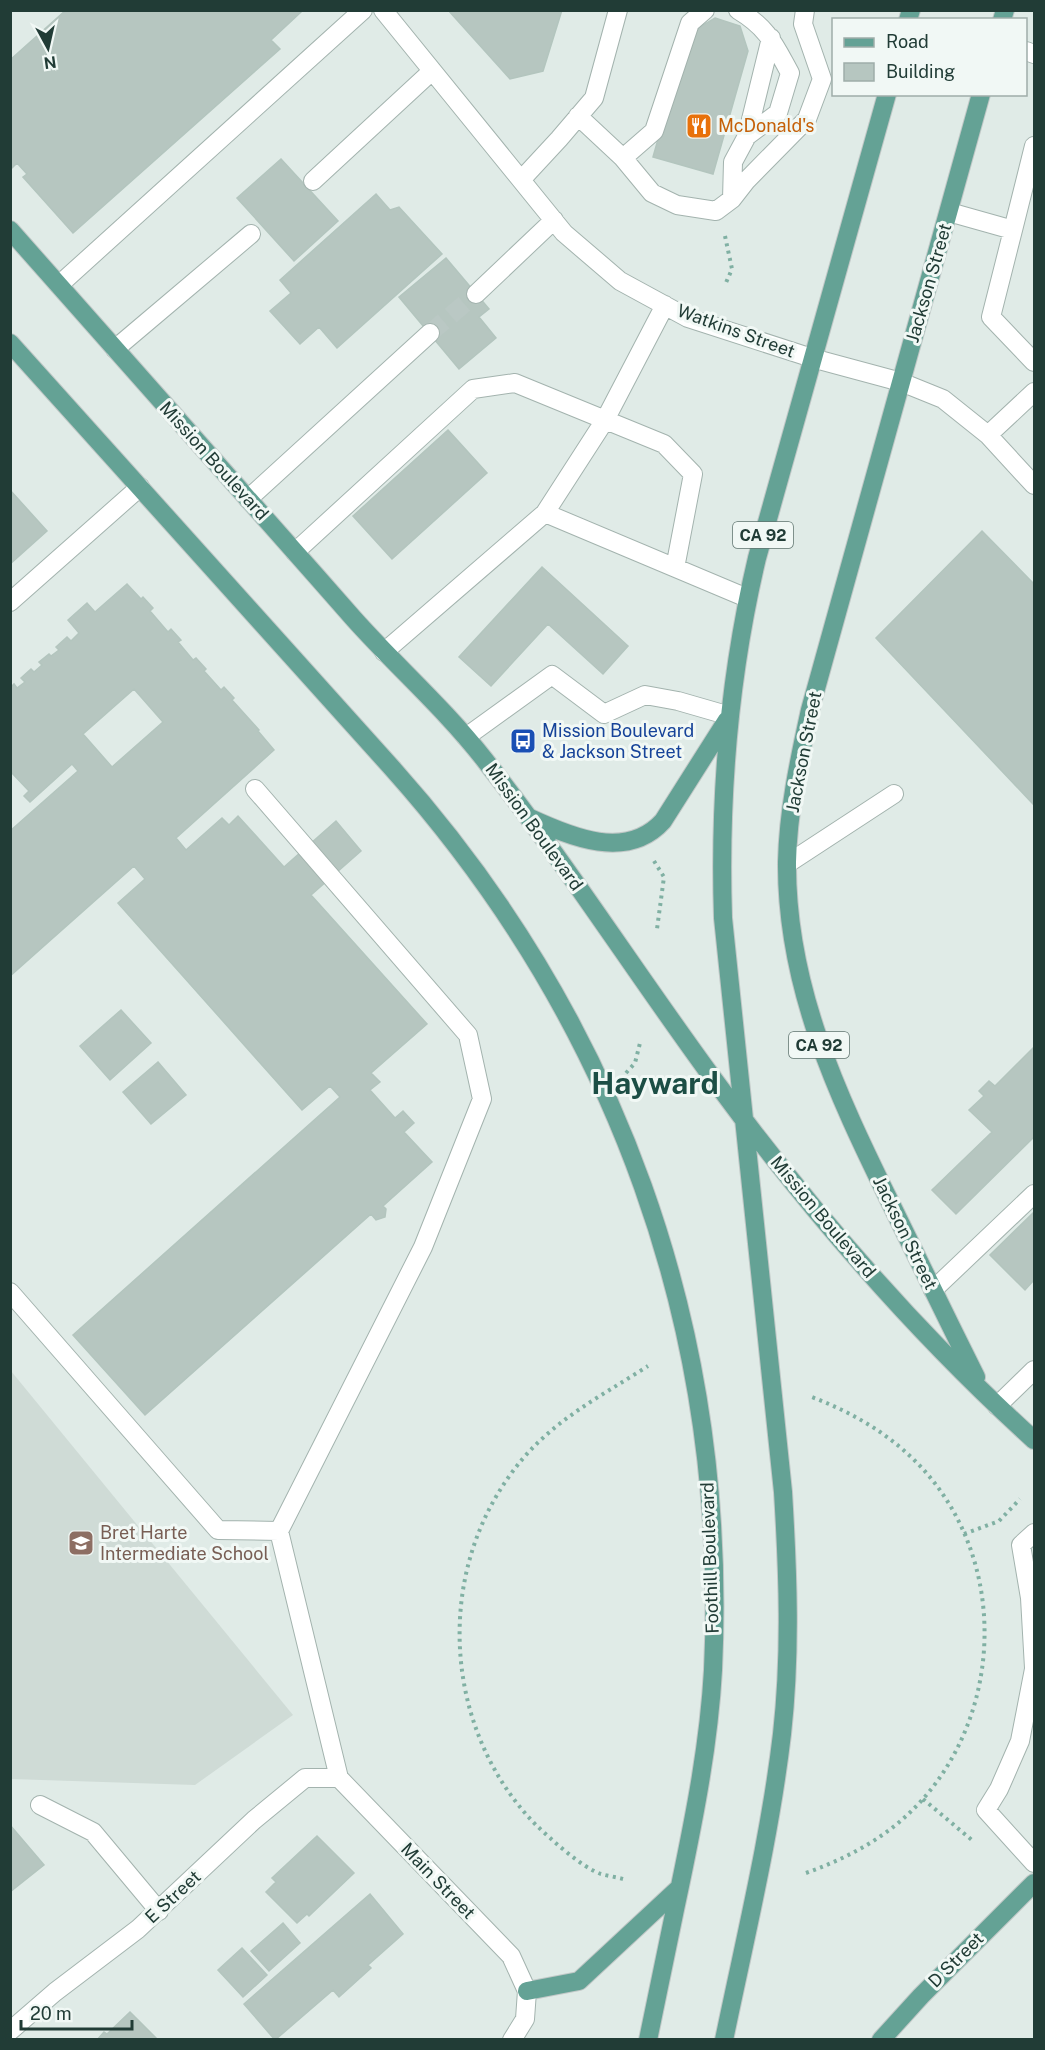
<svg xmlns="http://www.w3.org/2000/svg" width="1045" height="2050" font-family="'Public Sans',sans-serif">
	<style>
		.built { fill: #cfdbd6 }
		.building { fill: #b6c6c0; stroke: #b3c5be; stroke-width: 1.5; fill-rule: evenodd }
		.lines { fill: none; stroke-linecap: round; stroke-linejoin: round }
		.minor-tunnel { stroke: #bac8c4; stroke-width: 18; stroke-dasharray: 18 9; stroke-linecap: butt }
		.minor-casing { stroke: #a3b3ae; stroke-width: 20 }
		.major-casing { stroke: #c1c8c7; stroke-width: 20 }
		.path { stroke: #80b0a3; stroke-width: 4; stroke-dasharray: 3 4.5; stroke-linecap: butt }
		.minor { stroke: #fff; stroke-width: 18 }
		.major { stroke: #64a295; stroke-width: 18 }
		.labels { text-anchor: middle; stroke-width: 6; stroke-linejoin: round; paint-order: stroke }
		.shield { fill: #f1f8f5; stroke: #5f746f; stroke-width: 1.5 }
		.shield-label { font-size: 16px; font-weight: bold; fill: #213c36 }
		.food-label { font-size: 18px; fill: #c56008; stroke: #f1f8f5; text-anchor: start }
		.street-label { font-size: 18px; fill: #213c36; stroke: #f1f8f5 }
		.transit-label { font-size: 18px; fill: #164399; stroke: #f1f8f5; text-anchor: start }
		.education-label { font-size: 18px; fill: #785e54; stroke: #f1f8f5; text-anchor: start }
		.town-label { font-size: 30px; font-weight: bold; fill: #1c4e45; stroke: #f1f8f5 }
	</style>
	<rect width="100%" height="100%" fill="#e0ebe7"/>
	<path class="built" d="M11,1371L293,1715L195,1785L11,1779Z"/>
	<path class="building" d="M66,10H299L301,12L271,40L280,49L73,233L23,177L27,174L17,163L12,168L10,166V60Z
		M448,10H562L543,71L510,79Z
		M715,18L740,26L748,51L713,174L653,157L688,34Z
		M281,159L338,221L294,261L237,198Z
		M376,194L390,210L399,207L442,254L337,348L319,327L300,344L270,311L291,293L280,280Z
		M446,258L489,309L479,317L496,338L459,369L399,297Z
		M448,430L487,473L392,559L353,516Z
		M10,490L47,531L10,564Z
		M982,531L1034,584V805L876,638Z
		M542,567L628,646L603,674L548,624L491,686L459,657Z
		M127,584L141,599L143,597L153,608L150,611L168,632L171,629L181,640L178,642L193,660L196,658L206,669L204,671L221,690L224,687L234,698L232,700L259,730L258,731L274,750L176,838L186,850L222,818L229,825L238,816L284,867L336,821L361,851L311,895L427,1024L371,1073L380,1082L370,1090L395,1118L403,1111L414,1123L404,1132L432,1162L383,1206L386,1209L385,1217L376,1220L371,1214L145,1415L73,1335L340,1097L330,1086L302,1110L118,903L145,879L134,866L10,976V831L78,771L72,764L30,802L24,796L29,791L10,771V688L14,684L17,688L25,682L21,678L31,669L34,672L42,665L39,662L49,654L51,656L59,650L56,647L67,637L71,641L79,633L68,620L87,603L95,612ZM134,689L163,722L112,767L83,734Z
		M121,1010L151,1043L110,1080L80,1046Z
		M1034,1047V1137L956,1214L932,1190L992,1132L969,1110L984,1096L979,1091L989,1081L995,1086Z
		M158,1062L186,1095L151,1124L123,1092Z
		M1034,1212V1280L1025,1290L990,1255Z
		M10,1825L44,1865L10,1892Z
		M317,1836L354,1873L309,1916L307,1914L297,1923L266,1892L276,1882L272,1878Z
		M370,1894L403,1934L368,1965L371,1968L339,1997L333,1990L275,2040L244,2004Z
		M283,1923L300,1943L269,1971L251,1951Z
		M242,1948L267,1975L243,1997L218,1970Z
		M130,2012L158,2040H97L104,2032L107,2034Z"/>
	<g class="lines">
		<path class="minor-tunnel" d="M430,333L476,294"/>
		<g class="minor-casing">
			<path id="minor" d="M383,10L564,233L620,281L688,318L812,358L901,382L943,399L988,435L1034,485
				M1026,51L1034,54
				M578,116L623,158L652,193L677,205L716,211L732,199L746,181L807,119L822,79L803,24L805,10
				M747,136L771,38
				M623,158L654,131L690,23L705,10
				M521,180L559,139L594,98L618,10
				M313,181L432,71
				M732,199L733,162L747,136L778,113L790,73C774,44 768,28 738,10
				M949,212L1013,230L991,317L1034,362
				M1013,230L1034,146
				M59,285L363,10
				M476,294L554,220
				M115,349L251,234
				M988,435L1034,392
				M248,499L430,333
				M545,513L605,420L665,305
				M295,552L473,389L515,383L664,444L693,474L675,568
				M10,602L140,487
				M384,652L545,513L747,598
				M466,737L552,675L604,714L645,695L678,701L730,716
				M255,789L468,1035L482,1099L423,1247L279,1531L339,1778L511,1956L527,1991L525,2019L512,2040
				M787,864L894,794
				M933,1290L1034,1194
				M10,1292L218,1530L279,1531
				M997,1406L1034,1370
				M1034,1533L1021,1545L1030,1598L1034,1668
				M1034,1669L1020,1741L999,1789L986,1810L1034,1863
				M40,1805L93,1832L159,1911
				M10,2031L55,1992L138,1929L254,1820L305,1778H339"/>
		</g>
		<g class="major-casing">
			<path id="major" d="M908,20L911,10
				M1002,20L1005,10
				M10,230C125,360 240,489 354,619C396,666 445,709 484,759C565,862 635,972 712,1077C808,1208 914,1331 1034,1440
				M10,343L392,768C617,1020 729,1331 713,1670C709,1743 695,1814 680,1886C669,1937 659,1988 648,2040
				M530,818C571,837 627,861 663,821L727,720
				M976,1377C947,1319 919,1261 890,1202C837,1094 786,986 787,862C788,811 799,760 810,710L981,94
				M527,1991L579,1981L679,1888
				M724,2040C745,1938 770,1837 782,1734C791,1654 788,1573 783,1492L723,918C719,797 729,676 757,558L887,94
				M881,2040L921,1996L1034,1883"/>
		</g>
		<path class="path" d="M725,236L732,269L725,285
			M654,861L664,877L657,929
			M626,1073L635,1063L640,1043
			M964,1534L999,1521L1020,1499
			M923,1799L973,1841
			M806,1873C839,1861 870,1846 897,1824C1000,1739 1014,1577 929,1476C897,1438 855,1413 809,1396
			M623,1879C616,1877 608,1876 601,1874C581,1867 552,1840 536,1825C446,1733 434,1583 508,1478C545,1424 595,1400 648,1366"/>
		<use href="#minor" class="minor"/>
		<use href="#major" class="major"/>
	</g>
	<defs>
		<g id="restaurant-square" transform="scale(1.35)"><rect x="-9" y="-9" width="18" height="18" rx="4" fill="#e8710a" stroke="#f1f8f5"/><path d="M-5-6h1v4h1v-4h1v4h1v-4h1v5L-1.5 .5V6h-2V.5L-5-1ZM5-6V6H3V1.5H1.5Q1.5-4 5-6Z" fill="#fff"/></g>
		<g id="bus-square" transform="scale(1.35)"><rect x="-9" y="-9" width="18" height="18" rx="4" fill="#1a4fb4" stroke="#f1f8f5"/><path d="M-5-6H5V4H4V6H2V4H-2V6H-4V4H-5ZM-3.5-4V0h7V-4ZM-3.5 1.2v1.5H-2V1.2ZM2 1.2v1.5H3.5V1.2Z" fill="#fff"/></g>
		<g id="school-square" transform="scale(1.35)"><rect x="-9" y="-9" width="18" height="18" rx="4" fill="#8d6e63" stroke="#f1f8f5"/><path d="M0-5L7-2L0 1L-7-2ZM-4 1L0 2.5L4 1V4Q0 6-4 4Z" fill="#fff"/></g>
	</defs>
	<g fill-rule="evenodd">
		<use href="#restaurant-square" x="699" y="126"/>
		<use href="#bus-square" x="523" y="741"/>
		<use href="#school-square" x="81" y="1543"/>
	</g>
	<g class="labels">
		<g class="shield">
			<rect x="733" y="522" width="60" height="26" rx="4.5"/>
			<rect x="789" y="1032" width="60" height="26" rx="4.5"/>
		</g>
		<g class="shield-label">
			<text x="763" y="541">CA 92</text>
			<text x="819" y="1051">CA 92</text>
		</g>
		<g class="food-label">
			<text x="718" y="132">McDonald's</text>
		</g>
		<g class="street-label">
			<text transform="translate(929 283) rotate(-74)" y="6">Jackson Street</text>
			<text transform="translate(736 331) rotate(20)" y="6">Watkins Street</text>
			<text transform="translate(214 461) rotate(48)" y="6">Mission Boulevard</text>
			<text transform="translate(804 752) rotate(-79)" y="6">Jackson Street</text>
			<text transform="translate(534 827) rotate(54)" y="6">Mission Boulevard</text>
			<text transform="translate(823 1217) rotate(50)" y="6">Mission Boulevard</text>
			<text transform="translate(905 1233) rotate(64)" y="6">Jackson Street</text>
			<text transform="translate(710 1558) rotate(-92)" y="6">Foothill Boulevard</text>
			<text transform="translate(438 1881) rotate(46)" y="6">Main Street</text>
			<text transform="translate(173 1897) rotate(-43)" y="6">E Street</text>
			<text transform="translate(956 1960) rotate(-45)" y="6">D Street</text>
		</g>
		<g class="transit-label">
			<text x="542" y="737">Mission Boulevard<tspan x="542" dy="21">&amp; Jackson Street</tspan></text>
		</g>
		<g class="education-label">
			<text x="100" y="1539">Bret Harte<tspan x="100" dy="21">Intermediate School</tspan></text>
		</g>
		<g class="town-label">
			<text x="655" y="1094">Hayward</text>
		</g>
	</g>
	<rect width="1045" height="2050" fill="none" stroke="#213c36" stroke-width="24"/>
	<rect x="832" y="18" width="195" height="78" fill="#f1f8f5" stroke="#9eada9" stroke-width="1.5"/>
	<rect x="844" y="38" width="30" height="9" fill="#64a295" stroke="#9eada9" stroke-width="1.5"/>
	<text x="886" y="48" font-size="18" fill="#213c36">Road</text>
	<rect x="844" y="63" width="30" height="18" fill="#b6c6c0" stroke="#9eada9" stroke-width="1.5"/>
	<text x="886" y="78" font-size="18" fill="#213c36">Building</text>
	<g transform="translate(48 48) rotate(172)" stroke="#f1f8f5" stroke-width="4.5" paint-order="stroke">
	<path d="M0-4.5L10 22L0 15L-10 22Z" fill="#213c36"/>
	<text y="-9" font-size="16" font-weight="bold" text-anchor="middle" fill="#213c36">N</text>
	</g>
	<path d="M21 2020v9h111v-9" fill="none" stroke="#213c36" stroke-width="3"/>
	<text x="30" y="2020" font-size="18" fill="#213c36" stroke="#f1f8f5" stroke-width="4.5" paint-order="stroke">20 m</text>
</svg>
